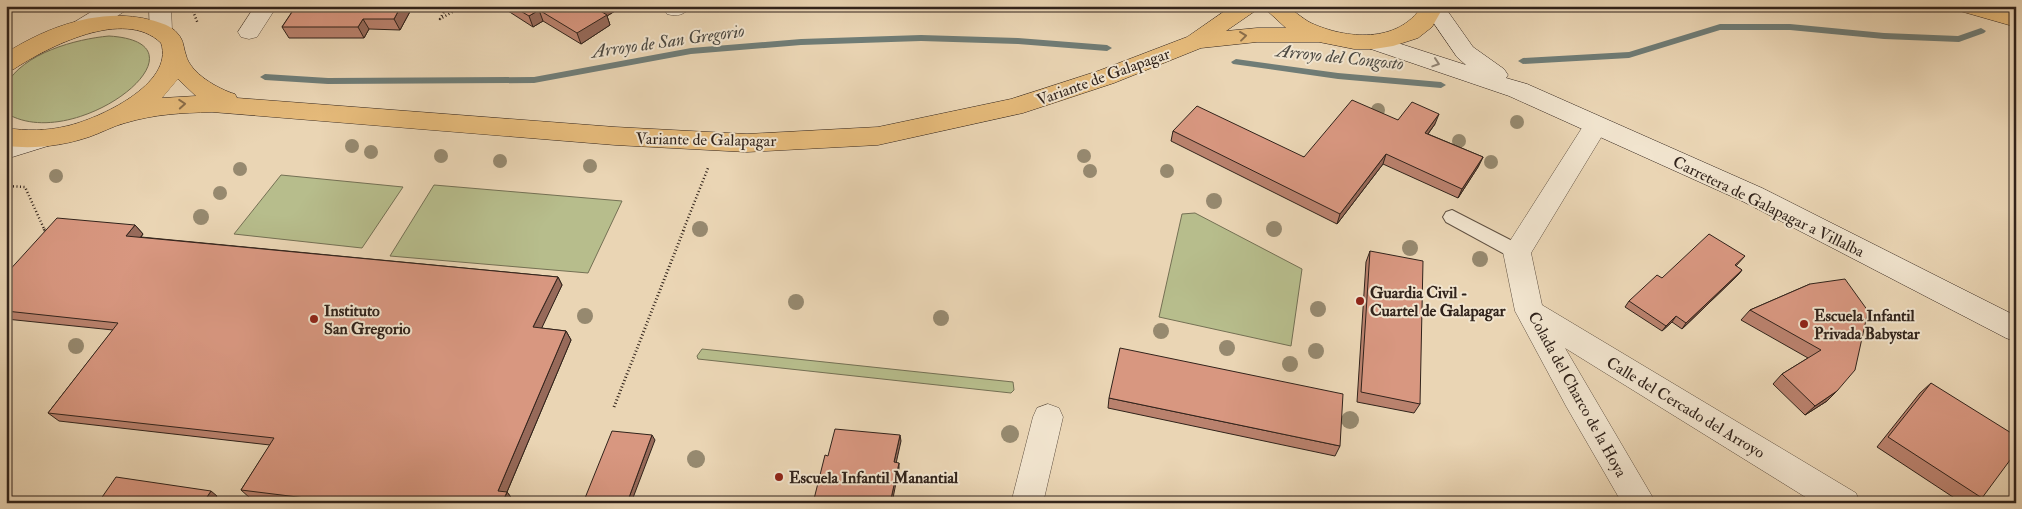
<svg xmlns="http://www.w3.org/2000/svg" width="2022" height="509" font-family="'IM FELL Double Pica',serif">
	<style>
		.green { fill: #b7bd8c; stroke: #747054 }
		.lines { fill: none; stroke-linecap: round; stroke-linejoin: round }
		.stream { fill: #6f7c76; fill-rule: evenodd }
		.lane-casing { stroke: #5f5041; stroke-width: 2 }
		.street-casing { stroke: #5f5041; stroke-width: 1 }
		.secondary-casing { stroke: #31231b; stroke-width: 1 }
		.primary-casing { stroke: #31231b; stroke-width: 1 }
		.path-far1 { stroke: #31231b; stroke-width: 2.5; stroke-dasharray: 1 2.5; stroke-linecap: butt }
		.path { stroke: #31231b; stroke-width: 3; stroke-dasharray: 1 2.5; stroke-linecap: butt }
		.lane { fill: #f1e4ce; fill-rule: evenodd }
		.street { fill: #f1e4ce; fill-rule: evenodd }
		.secondary { fill: #f1e4ce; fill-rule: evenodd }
		.primary { fill: #e5ba7a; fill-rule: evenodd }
		.tree { fill: #96896f }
		.wall { fill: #ba826e; stroke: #31231b }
		.shaded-wall { fill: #976a5a; stroke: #31231b }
		.building { fill: #d89780; stroke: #31231b }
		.oneway { stroke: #8b6e4a }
		.oneway2 { stroke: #918474 }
		.poi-dot { fill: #8f2418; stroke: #f1e4ce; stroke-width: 2 }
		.labels { text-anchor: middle; stroke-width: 4; stroke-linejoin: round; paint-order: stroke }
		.street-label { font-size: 16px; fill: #31231b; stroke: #f1e4ce }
		.poi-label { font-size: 16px; font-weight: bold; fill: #31231b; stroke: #f1e4ce; text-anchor: start }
		.water-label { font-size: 18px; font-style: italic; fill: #4b4841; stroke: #f1e4ce }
	</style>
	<rect width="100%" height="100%" fill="#ead5b4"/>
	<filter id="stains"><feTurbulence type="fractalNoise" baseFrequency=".004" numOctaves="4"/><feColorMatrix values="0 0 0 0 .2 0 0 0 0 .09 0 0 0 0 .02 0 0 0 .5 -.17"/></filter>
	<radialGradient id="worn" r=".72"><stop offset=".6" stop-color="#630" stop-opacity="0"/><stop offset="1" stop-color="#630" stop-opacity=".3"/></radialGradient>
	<path class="green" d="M109,36C220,43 75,156 6,113V85C23,53 76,39 109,36Z
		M281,175L403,187L362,248L234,234Z
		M434,185L622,201L588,273L390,256Z
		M1195,213L1302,269L1291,346L1159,317L1182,214Z
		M702,349L1013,382L1014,390L1011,393L698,359L697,356Z"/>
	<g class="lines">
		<path class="stream" d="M1720,24H1790L1884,33L1958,36L1981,28L1986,31L1984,33L1959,42L1884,39L1790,30H1720L1629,58L1523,64L1518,61L1523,58L1629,52Z
			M921,35L1018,38L1107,45L1112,48L1107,51L1018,44L921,41L801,45L691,54L534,83L328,84L265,80L260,77L265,74L328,78L534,77L691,48L801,39Z
			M1236,59L1338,73L1441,82L1446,85L1441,88L1338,79L1233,64L1231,62Z"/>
		<g class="lane-casing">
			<path id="lane" d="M1452,210L1524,247L1526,252L1524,257L1517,259L1510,257L1446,222L1443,217L1446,212Z"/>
		</g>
		<g class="street-casing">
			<path id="street" d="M101,6H128L125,11C110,20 91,38 73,33L70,28L73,23Z
				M149,6H171L172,31L169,36L161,38L153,36L150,31Z
				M255,6H277L257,37L249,39L241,37L238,32Z
				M666,6H691C685,15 677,17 667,14L664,9Z
				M1596,117L1605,120L1608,126L1531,253L1542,305L1856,493L1860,503H1815L1565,348L1656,503H1622L1566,406L1515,311L1503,252L1587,120Z
				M1048,404L1059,408L1063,417L1043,503H1011L1033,417L1037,408Z"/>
		</g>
		<g class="secondary-casing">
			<path id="secondary" d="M1422,6H1444L1473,47L1504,69L1508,75L1506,78L1527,84L1762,188L2016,316V342L2006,338L1744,202L1509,96L1365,47L1361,42L1365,37L1373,35L1466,65L1457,57Z
				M42,130L51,133L55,139L51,145L6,159V141Z"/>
		</g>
		<g class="primary-casing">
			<path id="primary" d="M1232,6H1258L1255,11L1226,31L1257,28H1286L1262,6C1269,6 1278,5 1285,6C1291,8 1303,19 1311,23C1346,39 1398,44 1422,6H1444L1432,27L1418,38L1393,46L1374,49H1354L1319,42H1257L1201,48L1114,83L1023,113L878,145L747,152L615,145L212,112C181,113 155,114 125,123C113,126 101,133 89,137C62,146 35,149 6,146V128C26,131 47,131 67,126C98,119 175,84 161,43C124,7 48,47 14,69L6,72V53C48,26 102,7 151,20C161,23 171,25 178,34C184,41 183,46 186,55C190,73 218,89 235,94L237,98L615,127L747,134L878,127L1011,99L1098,71L1187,37ZM178,79L196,96L162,98Z
				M1957,6H1994L2016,13V27L1960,11Z"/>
		</g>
		<path class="path-far1" d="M447,6L440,19L463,6
			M193,11L198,24
			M6,186L25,187L45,231
			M683,231L708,168"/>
		<path class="path" d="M44,229L46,233
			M614,407L684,229"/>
		<use href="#lane" class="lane"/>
		<use href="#street" class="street"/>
		<use href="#secondary" class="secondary"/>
		<use href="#primary" class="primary"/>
	</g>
	<g class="tree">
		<circle cx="1378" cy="110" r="7"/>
		<circle cx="1517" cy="122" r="7"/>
		<circle cx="1459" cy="141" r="7"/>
		<circle cx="352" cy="146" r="7"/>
		<circle cx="371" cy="152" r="7"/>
		<circle cx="441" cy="156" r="7"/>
		<circle cx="1084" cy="156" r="7"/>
		<circle cx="500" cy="161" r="7"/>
		<circle cx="1491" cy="162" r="7"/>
		<circle cx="590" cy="166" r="7"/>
		<circle cx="240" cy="169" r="7"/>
		<circle cx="1090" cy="171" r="7"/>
		<circle cx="1167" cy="171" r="7"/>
		<circle cx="56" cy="176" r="7"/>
		<circle cx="220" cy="193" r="7"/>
		<circle cx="1214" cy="201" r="8"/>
		<circle cx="201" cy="217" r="8"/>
		<circle cx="700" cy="229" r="8"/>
		<circle cx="1274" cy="229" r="8"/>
		<circle cx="1410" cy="248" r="8"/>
		<circle cx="1480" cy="259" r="8"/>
		<circle cx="796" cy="302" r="8"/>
		<circle cx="1318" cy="309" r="8"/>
		<circle cx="585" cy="316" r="8"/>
		<circle cx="941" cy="318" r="8"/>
		<circle cx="1161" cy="331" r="8"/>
		<circle cx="76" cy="346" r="8"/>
		<circle cx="1227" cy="348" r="8"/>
		<circle cx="1316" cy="351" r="8"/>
		<circle cx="1290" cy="364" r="8"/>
		<circle cx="1350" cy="420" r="9"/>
		<circle cx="1010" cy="434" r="9"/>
		<circle cx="696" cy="459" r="9"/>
	</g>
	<path class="wall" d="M296,6H413L400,30L369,29L364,38H289L282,27Z
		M503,6H623L607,16L610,25L581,44L543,21L533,27L505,9Z
		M1398,120L1435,124L1428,134L1483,157L1478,167L1458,198L1383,164L1337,224L1171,141L1173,131L1304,157Z
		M135,225L143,234L141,237L558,277L562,285L541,328L566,331L571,340L507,492L513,500L512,503H288L250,498L241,490L270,445L59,421L48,413L113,330L6,319V274Z
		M1370,251L1420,404L1414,413L1357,402L1366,262Z
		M1745,256L1736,266L1742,270L1738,275L1682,329L1672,322L1662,331L1625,307L1629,301L1662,278Z
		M1810,284L1837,391L1827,401L1805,415L1773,384L1782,374L1808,358L1741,320L1750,310Z
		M1931,383L1982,498L1975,503H1962L1877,447L1920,393Z
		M1109,398L1340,446L1335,456L1108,408Z"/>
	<path class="shaded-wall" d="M401,6H413L400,30L394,19Z
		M602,6H623L607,16L610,25L581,44L577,33L597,9Z
		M539,10L543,21L533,27L529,16Z
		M363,19L369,29L364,38L358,27Z
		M1439,114L1435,124L1422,142L1425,133Z
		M1386,154L1383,164L1337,224L1340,214Z
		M1483,157L1478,167L1458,198L1462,189Z
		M135,225L143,234L134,245L126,236Z
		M1742,270L1738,275L1682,329L1686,323Z
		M558,277L562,285L538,336L533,327Z
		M1676,316L1672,322L1662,331L1666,326Z
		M566,331L571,340L504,499L498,491Z
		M1837,391L1827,401L1805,415L1815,406Z
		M652,435L655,440L631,503H627Z
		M900,435L901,441L895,468L894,462Z
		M899,463V468L892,503H890Z
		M211,491L217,496L212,503H203Z
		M507,492L513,500L512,503H502Z"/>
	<path class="building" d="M296,6H401L394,19H363L358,27H282Z
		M512,6H602L597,9L607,15L577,33L539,10L529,16Z
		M1352,100L1398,120L1412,102L1439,114L1425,133L1483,157L1462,189L1386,154L1340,214L1173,131L1197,106L1304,157Z
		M57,218L135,225L126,236L558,277L533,327L566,331L498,491L507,492L502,503H346L241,490L274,438L48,413L118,323L6,311V274Z
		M1709,234L1745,256L1735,265L1742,270L1686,323L1676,316L1666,326L1629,301L1657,275L1662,278Z
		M1370,251L1423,261L1420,404L1361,392Z
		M1845,279L1868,311L1855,370L1837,391L1815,406L1782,374L1821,350L1750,310L1810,284Z
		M1120,348L1343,394L1340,446L1109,398Z
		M1931,383L2016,436V452L1982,498L1888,437Z
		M835,429L900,435L894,462L899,463L890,503H813L825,455L828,456Z
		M612,431L652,435L627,503H583Z
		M116,477L211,491L203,503H98Z"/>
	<defs><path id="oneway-chevron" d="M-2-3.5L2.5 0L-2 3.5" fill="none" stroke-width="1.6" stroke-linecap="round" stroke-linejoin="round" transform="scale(1.25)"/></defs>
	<g class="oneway">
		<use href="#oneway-chevron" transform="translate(1243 36) rotate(-7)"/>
		<use href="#oneway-chevron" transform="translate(182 104) rotate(-4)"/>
	</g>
	<use class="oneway2" href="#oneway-chevron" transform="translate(1436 63) rotate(18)"/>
	<g class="poi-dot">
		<circle cx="1360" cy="301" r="5"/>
		<circle cx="314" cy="319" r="5"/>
		<circle cx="1804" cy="324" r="5"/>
		<circle cx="779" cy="477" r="5"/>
	</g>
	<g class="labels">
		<g class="street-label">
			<text transform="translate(1103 76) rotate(-20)" y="6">Variante de Galapagar</text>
			<text transform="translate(706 139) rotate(1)" y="6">Variante de Galapagar</text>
			<text transform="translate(1769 206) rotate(26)" y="6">Carretera de Galapagar a Villalba</text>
			<text transform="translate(1578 394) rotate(61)" y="6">Colada del Charco de la Hoya</text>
			<text transform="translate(1686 407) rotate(31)" y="6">Calle del Cercado del Arroyo</text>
		</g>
		<g class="poi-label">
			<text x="1370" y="298">Guardia Civil -<tspan x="1370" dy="18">Cuartel de Galapagar</tspan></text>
			<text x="324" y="316">Instituto<tspan x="324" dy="18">San Gregorio</tspan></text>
			<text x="1814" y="321">Escuela Infantil<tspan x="1814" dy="18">Privada Babystar</tspan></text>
			<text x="789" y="483">Escuela Infantil Manantial</text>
		</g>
		<g class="water-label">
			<text transform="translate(668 41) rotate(-8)" y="6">Arroyo de San Gregorio</text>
			<text transform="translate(1340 57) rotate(6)" y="6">Arroyo del Congosto</text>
		</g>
	</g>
	<rect width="2022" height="509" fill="none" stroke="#ead5b4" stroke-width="25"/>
	<rect x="8" y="8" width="2007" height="494" fill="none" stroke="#31231b" stroke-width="2.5"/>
	<rect x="12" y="12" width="1997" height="484" fill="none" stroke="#31231b"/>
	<rect width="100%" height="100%" filter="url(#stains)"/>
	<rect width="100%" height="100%" fill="url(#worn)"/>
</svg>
